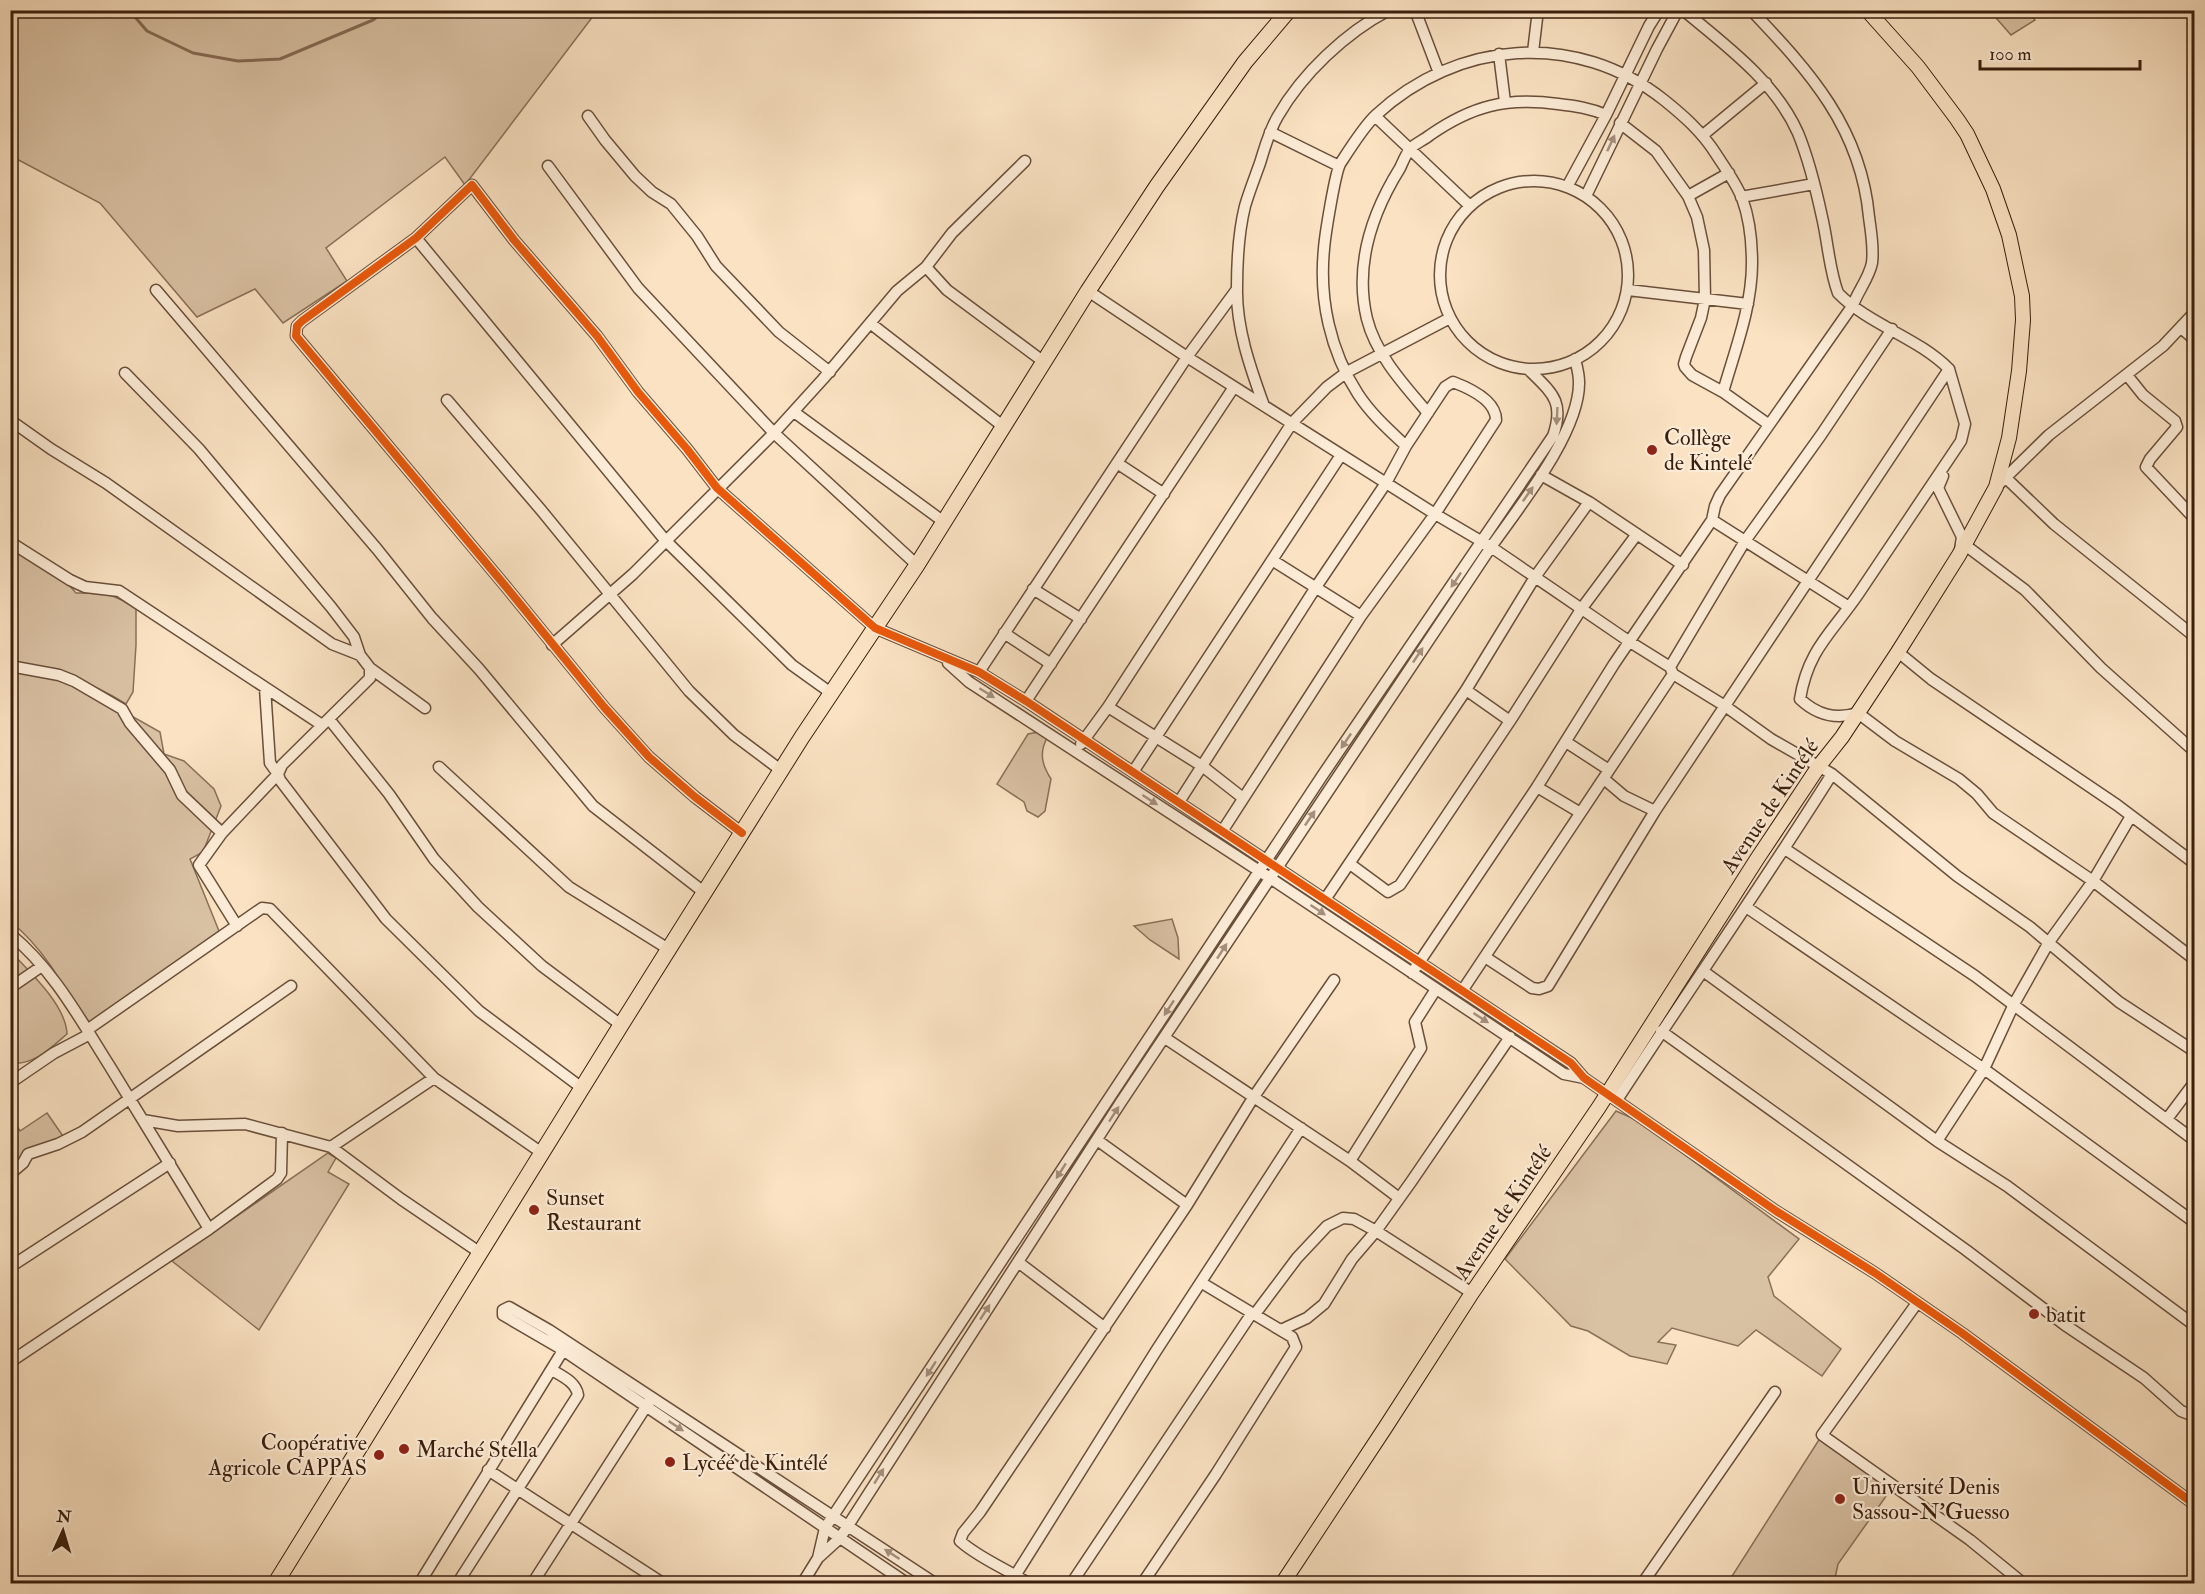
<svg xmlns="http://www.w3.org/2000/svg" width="2205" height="1594" font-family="'IM FELL Double Pica',serif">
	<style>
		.green { fill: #d9c1a3; stroke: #8a7058; stroke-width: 1.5 }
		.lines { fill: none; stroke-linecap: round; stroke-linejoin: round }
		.stream { stroke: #866b54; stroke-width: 3 }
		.minor-casing { stroke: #6a4f3a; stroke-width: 13 }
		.major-casing { stroke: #3a1e0d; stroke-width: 16 }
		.highway-casing { stroke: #3a1e0d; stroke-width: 17 }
		.minor { stroke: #fcecd7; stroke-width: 10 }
		.major { stroke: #fae2c2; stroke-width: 14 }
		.highway { stroke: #fae2c2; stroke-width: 15 }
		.cycleway-casing { stroke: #fcecd7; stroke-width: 11 }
		.cycleway { stroke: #e8590c; stroke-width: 8 }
		.oneway { fill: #a58f7c }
		.poi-dot { fill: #8f2418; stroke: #fcecd7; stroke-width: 2 }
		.labels { text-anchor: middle; stroke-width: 4.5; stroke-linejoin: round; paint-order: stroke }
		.poi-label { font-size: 22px; fill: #3a1e0d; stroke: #fcecd7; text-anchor: start }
		.street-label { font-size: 22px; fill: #3a1e0d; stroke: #fcecd7 }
	</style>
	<rect width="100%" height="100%" fill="#fae2c2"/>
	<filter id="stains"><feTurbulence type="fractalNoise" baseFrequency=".00333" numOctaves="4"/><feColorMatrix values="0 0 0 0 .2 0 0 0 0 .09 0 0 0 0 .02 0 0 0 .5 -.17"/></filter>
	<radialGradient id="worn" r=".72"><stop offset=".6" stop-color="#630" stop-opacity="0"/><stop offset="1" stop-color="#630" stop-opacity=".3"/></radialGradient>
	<path class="green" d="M11,11H597L465,185L445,157L326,248L347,281L283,323L255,289L197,317L100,203L11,156Z
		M1990,11H2028L2035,20L2011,35Z
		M11,546L61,576L76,593C105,593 112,592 136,609V645L133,692L126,704C87,679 55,672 11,663Z
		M10,668L66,679L160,732L164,754L184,761L214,789L221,806L203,852L190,859L219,931L88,1028C66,990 46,950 11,922Z
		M1044,731L1047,738C1039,753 1042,765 1051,779L1045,811L1038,817L1027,811L1024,802L997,784L1028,734Z
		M1172,919L1178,938L1179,959L1150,940L1134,926Z
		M10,951C29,971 66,1005 67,1034C52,1047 33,1066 11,1063Z
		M1616,1111L1639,1121L1799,1239L1768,1277L1774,1296L1841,1349L1822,1376L1756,1330L1738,1346L1672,1328L1658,1342L1676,1345L1667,1364L1630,1356L1588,1331L1571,1326L1505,1259Z
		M47,1113L65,1139L11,1169L10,1114L20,1131Z
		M328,1153L336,1158L328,1172L349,1184L259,1330L172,1261Z
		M1822,1435L1894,1485L1838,1564L1834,1583L1727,1584Z"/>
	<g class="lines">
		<path class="stream" d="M129,10L147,31L193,53L238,61L280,59L373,20L386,10"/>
		<g class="minor-casing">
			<path id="minor" d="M1415,10L1439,73
				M1533,52L1538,10
				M1499,54L1505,102
				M588,116L605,140L635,176L652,192L671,204L697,236L716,266L779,332L830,372
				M1375,116L1470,206
				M1620,123L1656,151L1688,196L1697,217L1704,250L1705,299L1701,318L1686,357L1684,364L1685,367L1692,375L1723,392L1768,424
				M1270,132L1339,166
				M1703,135L1766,83
				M548,166L638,288L774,433L917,565
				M1440 275a94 94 0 1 1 188 0a94 94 0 1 1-188 0Z
				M1567,187L1606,115L1649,26L1659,10
				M1586,196L1657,49L1678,10
				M1688,196L1729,173
				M1741,197L1814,184
				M416,238L665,540L792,665L831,693
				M926,267L947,290L1044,362
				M156,290L377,549L432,618L479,669L593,806L705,893
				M1628,290L1748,304
				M1088,291L1187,357L1435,514L1491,547L1630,642L1670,667L1673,674L1725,706L1771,739L1832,774L1957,876L2030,927L2119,1002L2194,1051
				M870,323L1004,427
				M2181,328L2194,339
				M1949,369L1965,424L1961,441C1927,492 1893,542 1859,593C1832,633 1808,649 1800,699C1817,715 1835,720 1858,713L1895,741L1959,779L1977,794L1993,813L2093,881L2194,959
				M125,373L199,449L331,607L354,637L360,655L370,668V678L282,765L278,774L280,780L386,919L479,1011L582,1088
				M2127,375L2143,395L2175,421L2177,427L2150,459L2146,467L2194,518
				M447,400L541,510L689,691L734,735L782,771
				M1263,403C1250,367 1236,327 1237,288C1237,263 1239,230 1245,206C1249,192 1255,177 1260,163C1265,147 1269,131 1278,116C1302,74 1345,33 1389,10
				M794,412L944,522
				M1428,413C1405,386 1376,355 1367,319C1354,265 1372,213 1400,168C1403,162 1406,153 1411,148C1416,143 1424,140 1430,135C1472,106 1506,97 1558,104C1575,106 1590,108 1606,115
				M10,420L51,449L106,483L332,644L360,655
				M1406,446C1389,430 1371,414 1358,394C1330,351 1319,299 1324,249C1325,235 1335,174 1340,164C1349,150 1364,126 1376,115C1457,40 1576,30 1664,100C1684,116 1702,132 1716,154C1725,168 1736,183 1742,198C1749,217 1752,243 1752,263C1752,307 1735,350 1723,392
				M1117,463L1164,494
				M1541,475L1589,502L1683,565
				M1943,476L1938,488L1962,537L1960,550
				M2006,478L2054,524L2194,636
				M1996,487L2049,435L2163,346L2194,313
				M1712,520L1849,607
				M10,542L70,580L85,587L119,591L322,725
				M1965,545L2025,590L2101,668L2194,751
				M1272,560L1361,616
				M1033,589L1081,619
				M1004,633L1051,664
				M552,645L633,574L774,433L823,379L897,291L926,267L952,233L1025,161
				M1898,652L1931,679L2117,805L2194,863
				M948,663L969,682L1270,878L1564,1074L1584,1078
				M10,666L59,675L74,681L122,709L130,723L170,770L182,795L222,833
				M1670,667L1745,541L1821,435L1892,329
				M370,668L425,708
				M979,672L1187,357L1237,289
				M1466,690L1510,721
				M1026,701L1234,387
				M1108,707L1202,766L1243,798
				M329,719L389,794L434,859L478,907L542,966L621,1025
				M1566,742L1609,770
				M1081,744L1108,707L1292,423L1327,387L1347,372L1450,318
				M439,767L569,887L670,950
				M1133,772L1341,455
				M1604,779L1624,796L1655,811
				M1537,787L1579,812
				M1179,802L1316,587L1386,483L1406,446L1445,387L1453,382C1469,388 1496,400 1496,420L1435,514L1361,616L1223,830
				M742,833L695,797L649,757L604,707L507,588L296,336L297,326L302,321L416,238L472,185L514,240L597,336L638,392L687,449L717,488L875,628L979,672L1026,701L1571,1063L1584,1078L1776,1211L1875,1273L1962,1333L2194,1504
				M1785,849L1975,976L2194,1140
				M1350,864L1388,892L1400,885L1510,721L1582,608L1637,534
				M1326,898L1466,690L1535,577L1589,502
				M1746,907L1984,1069L2194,1222
				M237,926L199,865L222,833L278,774L270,763L265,688
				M10,934C53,969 80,1019 109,1065C142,1119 176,1174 209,1229
				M1485,957L1532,988L1539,989L1548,986L1655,811L1949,369C1917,337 1869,325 1838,293C1829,269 1828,242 1822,217C1816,189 1809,160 1798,133C1775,81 1725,45 1683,10
				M1703,971L1937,1141L2007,1186L2194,1325
				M1412,973L1537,787L1614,664L1712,520L1715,506L1720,495L1853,305C1858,291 1869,278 1872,263C1874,248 1871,232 1869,217C1861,128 1810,72 1751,10
				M10,988L42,966
				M1462,991L1673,674
				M87,1030L262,908L270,909L434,1078L542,1153
				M1661,1031L1966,1250L2065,1325L2144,1378L2181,1411L2194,1416
				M1165,1038L1350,1161L1399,1198
				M10,1083L54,1053L90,1034
				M1617,1100C1688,991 1763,884 1832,774
				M2167,1119L2194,1083
				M143,1120L178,1126L245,1124L331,1147L401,1199L479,1252
				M1097,1140L1187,1205
				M1937,1141L1984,1069L2014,1004L2049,942L2093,881L2131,816
				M331,1147L434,1078
				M1350,1161L1421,1048L1415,1022L1436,989
				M10,1174L23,1163L28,1154L58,1144L82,1132L291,986
				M1018,1262L1105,1328
				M10,1267L170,1163
				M1917,1303L1822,1435L1970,1540L2024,1584
				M1255,1314L1297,1258L1327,1226L1343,1218L1354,1219L1376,1231L1472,1293
				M1281,1330L1307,1318L1324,1304L1352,1259L1376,1231L1411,1182L1510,1037
				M10,1362L209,1229L277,1179L281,1173L282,1133
				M488,1470L664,1584
				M818,1558L825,1528L833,1516L1322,776L1553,436C1565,401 1552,393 1528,369
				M419,1584L567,1344
				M457,1584L578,1395C576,1382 562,1376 552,1370
				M532,1584L649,1402
				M802,1584L818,1558L840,1538L1121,1102L1491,547C1519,507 1580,432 1579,382C1579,374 1577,367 1575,359
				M908,1584L563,1350L503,1315V1310L509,1307L549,1330L936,1584
				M1010,1584L1156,1351L1301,1128
				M1029,1584C1006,1568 980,1559 960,1541L963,1533L980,1512L1187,1205L1253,1098L1334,980
				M1071,1584L1252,1313
				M1142,1584L1216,1474L1296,1347L1292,1337L1202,1283
				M1642,1584L1775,1392"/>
		</g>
		<g class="major-casing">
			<path id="major" d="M1282,1584L1385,1428L1472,1293L1599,1107L1757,859L1819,766L1842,737L1898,652L1959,555L1996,487L2009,438L2019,371L2023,320L2022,296L2009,235L1993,189L1967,134L1957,119L1918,67L1867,10"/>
		</g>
		<g class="highway-casing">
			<path id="highway" d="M275,1584L621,1025L802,737L917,565L1088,291L1157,186L1245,62L1289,10"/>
		</g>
		<use href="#minor" class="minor"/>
		<use href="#major" class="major"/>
		<use href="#highway" class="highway"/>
		<g class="cycleway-casing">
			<path id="cycleway" d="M742,833L695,797L649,757L604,707L507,588L296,336L297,326L302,321L416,238L472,185L514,240L597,336L638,392L687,449L717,488L875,628L979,672L1026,701L1571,1063L1584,1078L1776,1211L1875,1273L1962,1333L2194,1504"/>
		</g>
		<use href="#cycleway" class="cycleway"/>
	</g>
	<defs><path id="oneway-solid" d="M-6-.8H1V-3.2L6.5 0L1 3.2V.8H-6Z" transform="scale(1.5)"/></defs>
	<g class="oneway">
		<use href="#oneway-solid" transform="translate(1611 143) rotate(-65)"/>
		<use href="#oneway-solid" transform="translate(1557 416) rotate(93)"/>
		<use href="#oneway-solid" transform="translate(1528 494) rotate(-55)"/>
		<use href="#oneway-solid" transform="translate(1456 580) rotate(124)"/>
		<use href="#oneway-solid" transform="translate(1418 655) rotate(-56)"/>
		<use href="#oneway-solid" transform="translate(987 693) rotate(32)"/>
		<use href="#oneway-solid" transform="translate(1346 741) rotate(124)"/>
		<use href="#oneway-solid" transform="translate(1150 800) rotate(33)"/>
		<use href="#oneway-solid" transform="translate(1310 818) rotate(-56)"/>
		<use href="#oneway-solid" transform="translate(1318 910) rotate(34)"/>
		<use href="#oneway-solid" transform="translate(1222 951) rotate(-57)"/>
		<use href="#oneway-solid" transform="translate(1169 1008) rotate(123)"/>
		<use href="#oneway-solid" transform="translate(1481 1018) rotate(33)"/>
		<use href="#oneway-solid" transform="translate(1114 1114) rotate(-57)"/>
		<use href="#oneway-solid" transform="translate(1061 1171) rotate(123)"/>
		<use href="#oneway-solid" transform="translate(985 1312) rotate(-57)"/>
		<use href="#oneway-solid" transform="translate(931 1369) rotate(123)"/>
		<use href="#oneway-solid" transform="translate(676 1426) rotate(34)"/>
		<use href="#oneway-solid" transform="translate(879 1476) rotate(-58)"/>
		<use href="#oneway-solid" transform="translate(892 1554) rotate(-147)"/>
	</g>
	<g class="poi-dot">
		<circle cx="1652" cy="450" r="6"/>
		<circle cx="534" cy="1210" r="6"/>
		<circle cx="2034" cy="1314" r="6"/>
		<circle cx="404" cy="1449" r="6"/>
		<circle cx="379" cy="1455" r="6"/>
		<circle cx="670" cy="1462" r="6"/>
		<circle cx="1840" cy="1499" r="6"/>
	</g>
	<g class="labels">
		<g class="poi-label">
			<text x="1664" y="445">Collège<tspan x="1664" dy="25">de Kintelé</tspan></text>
			<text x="546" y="1205">Sunset<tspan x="546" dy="25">Restaurant</tspan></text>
			<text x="2046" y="1322">batit</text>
			<text x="367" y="1450" text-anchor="end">Coopérative<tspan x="367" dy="25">Agricole CAPPAS</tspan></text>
			<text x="416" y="1457">Marché Stella</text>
			<text x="682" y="1470">Lycéé de Kintélé</text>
			<text x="1852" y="1494">Université Denis<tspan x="1852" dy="25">Sassou-N'Guesso</tspan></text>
		</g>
		<g class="street-label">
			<text transform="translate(1769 806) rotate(-56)" y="8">Avenue de Kintélé</text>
			<text transform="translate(1502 1212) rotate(-56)" y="8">Avenue de Kintélé</text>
		</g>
	</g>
	<rect width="2205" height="1594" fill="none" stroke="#fae2c2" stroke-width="36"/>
	<rect x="12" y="12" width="2181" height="1570" fill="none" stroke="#3a1e0d" stroke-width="3"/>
	<rect x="18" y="18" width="2169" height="1558" fill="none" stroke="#3a1e0d" stroke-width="1.5"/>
	<g transform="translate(63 1531) rotate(4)" stroke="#fcecd7" stroke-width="4.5" paint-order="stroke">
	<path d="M0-4.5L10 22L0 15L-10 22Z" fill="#3a1e0d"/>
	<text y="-9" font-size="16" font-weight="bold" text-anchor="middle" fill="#3a1e0d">N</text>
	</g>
	<path d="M1980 60v9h160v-9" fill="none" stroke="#3a1e0d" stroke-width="3"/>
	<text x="1989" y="60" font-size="18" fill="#3a1e0d" stroke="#fcecd7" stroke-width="4.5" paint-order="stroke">100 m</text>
	<rect width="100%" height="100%" filter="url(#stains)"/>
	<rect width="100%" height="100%" fill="url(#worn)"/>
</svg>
